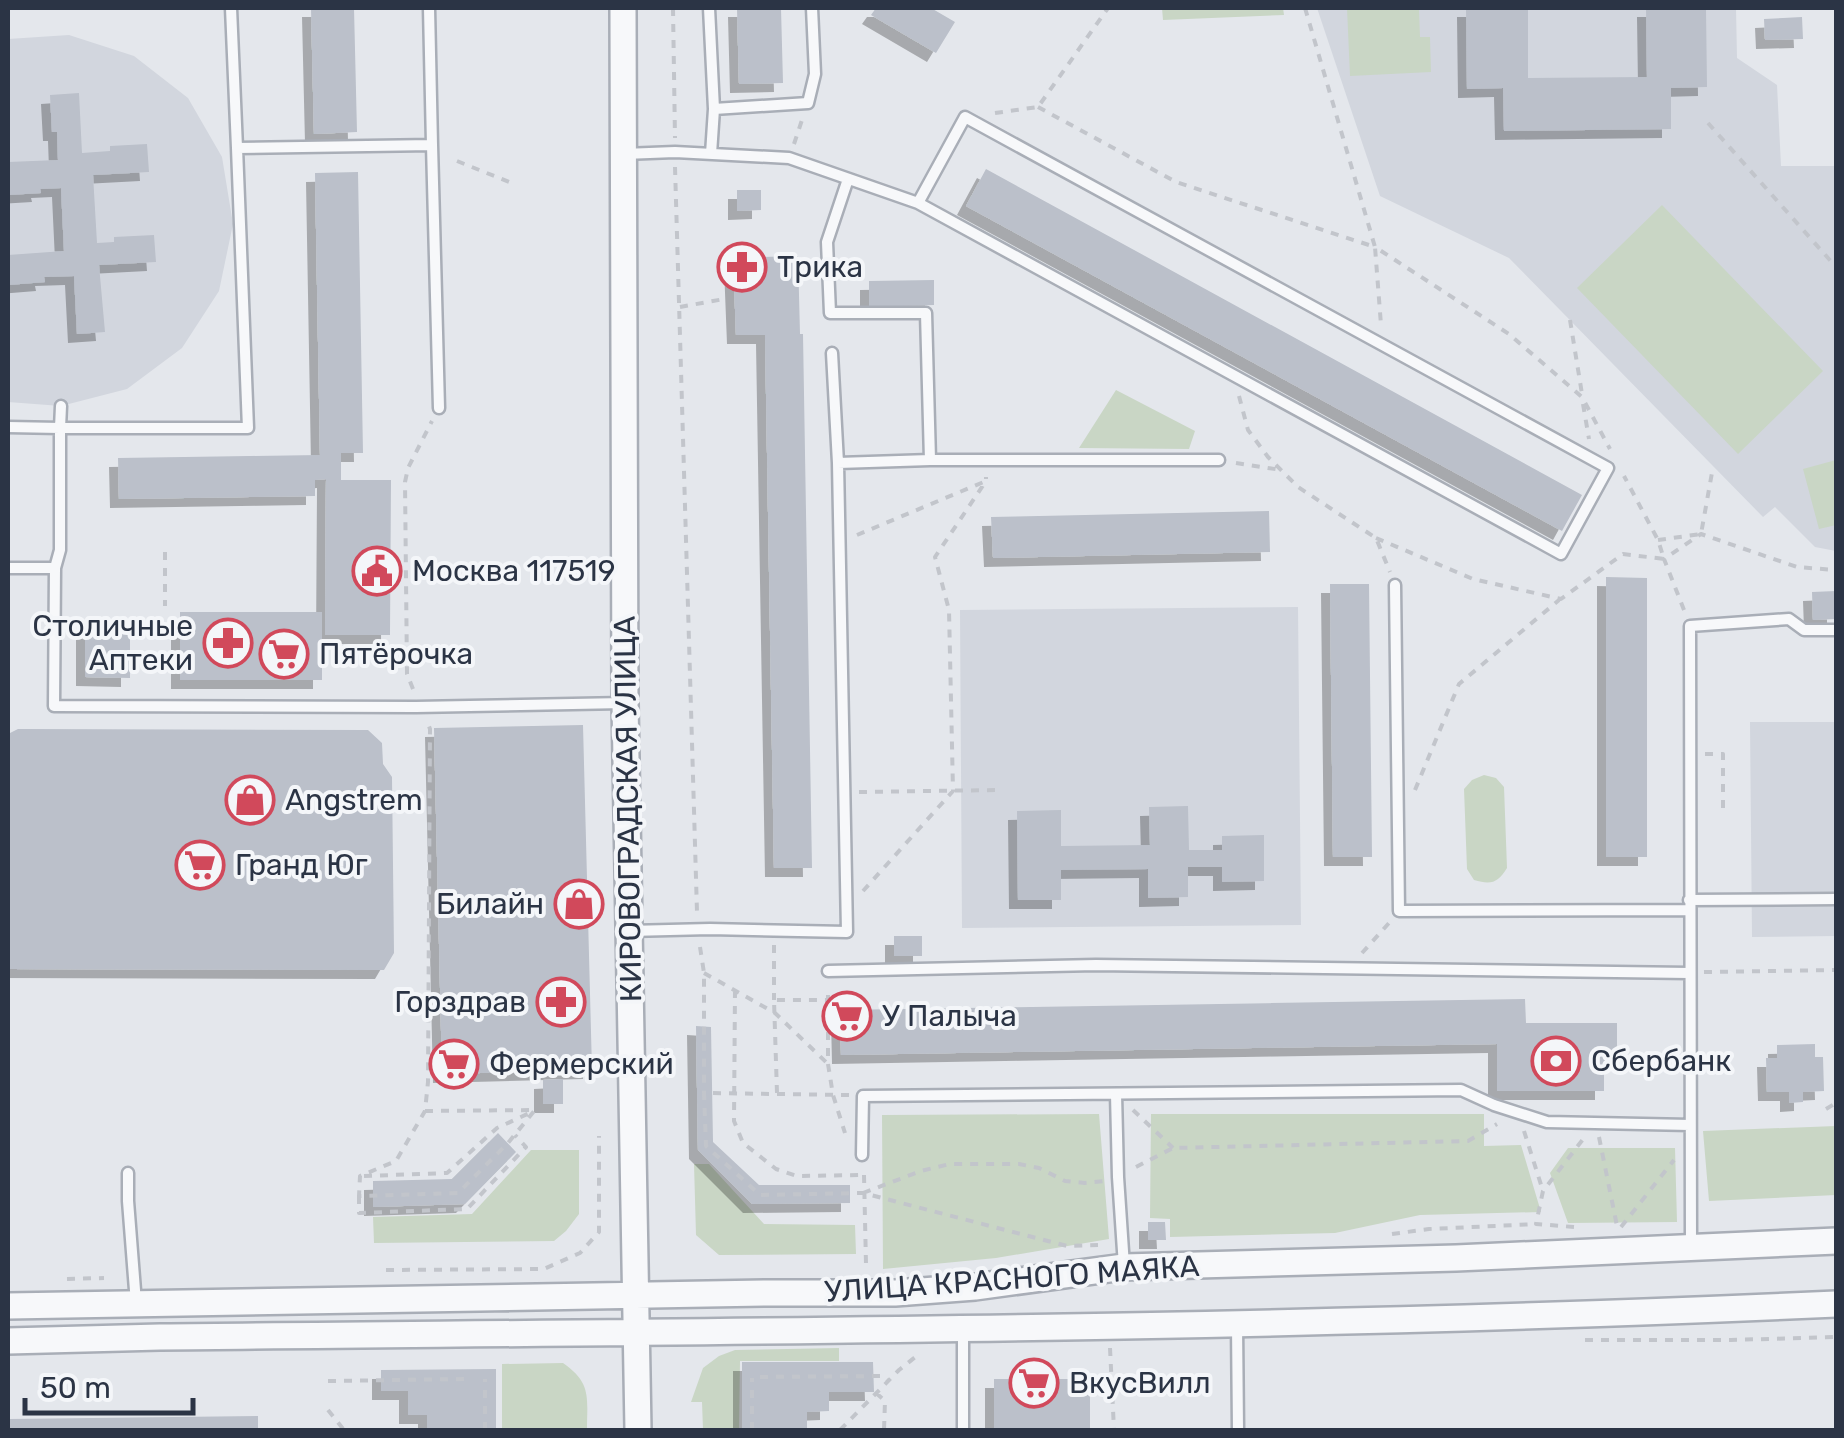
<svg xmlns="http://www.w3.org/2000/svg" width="1844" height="1438" font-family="Rubik,sans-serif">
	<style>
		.built { fill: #d2d6de }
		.green { fill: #c9d6c5 }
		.building { fill: #bbc0ca; filter: url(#shadow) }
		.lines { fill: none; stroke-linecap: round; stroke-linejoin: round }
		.service-casing { stroke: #a9aeb7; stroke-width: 15 }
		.tertiary-casing { stroke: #a9aeb7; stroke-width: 30 }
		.path { stroke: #c2c5cb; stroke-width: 4; stroke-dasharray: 8 8; stroke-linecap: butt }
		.service { stroke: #f7f8fa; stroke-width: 10 }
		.tertiary { stroke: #f7f8fa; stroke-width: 25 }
		.labels { text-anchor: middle; stroke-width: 8; stroke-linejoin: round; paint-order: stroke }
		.poi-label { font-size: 30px; fill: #2b3445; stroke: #f4f6f9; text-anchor: start }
		.street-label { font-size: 30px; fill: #2b3445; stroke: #f4f6f9 }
	</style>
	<defs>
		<filter id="shadow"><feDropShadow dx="-9" dy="9" stdDeviation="0" flood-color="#0004"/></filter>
	</defs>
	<rect width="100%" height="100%" fill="#e4e7ec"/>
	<path class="built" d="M1317,8H1736L1737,58L1777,85L1781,166H1836V551L1815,547L1775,507L1763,517L1509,258L1380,196Z
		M69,35L134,56L188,98L222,157L233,224L219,291L182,348L127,389L61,406L8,402V39Z
		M1298,607L1301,925L962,928L960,610Z
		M1750,722H1836V936L1752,937Z"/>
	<path class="green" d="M1162,8H1283L1284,15L1163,20Z
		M1347,8H1428L1419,10L1420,37H1430L1431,72L1350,76Z
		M1662,205L1823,371L1738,454L1577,288Z
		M1116,390L1195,431L1189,449L1079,448Z
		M1836,460V525L1819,529L1803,469Z
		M1484,775L1496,778L1504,787L1507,868C1498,883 1491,885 1474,880L1467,869L1464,789L1472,780Z
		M1099,1114L1109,1239L996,1258L883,1269L882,1115Z
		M1151,1114H1484V1146L1521,1145L1541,1212L1420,1215L1335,1233L1170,1237V1219L1150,1218Z
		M1836,1126V1195L1709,1201L1703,1131Z
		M1568,1148H1675L1677,1222L1568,1223L1550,1173Z
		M531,1150H579V1214L566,1231L554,1241L374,1243L373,1217L472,1214Z
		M694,1164H709L764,1224L855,1225L856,1254L719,1255L696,1235Z
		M839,1348V1361H740L739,1430H703L702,1402H691L703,1368L719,1356L735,1350Z
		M563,1363C592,1383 587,1398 587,1430H502V1364Z"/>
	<path class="building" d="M311,8H354L357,132L314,134Z
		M737,8H781L783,83L739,84Z
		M876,8H931L955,22L936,53L871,15Z
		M1466,8H1528V78L1647,77L1646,8H1706L1707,87L1671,88V129L1504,131L1503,88L1467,89Z
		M1802,17L1803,39L1765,40L1764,19Z
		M79,93L82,153L110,151V146L147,144L149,172L93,175L97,243L114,242V237L154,235L156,262L99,265L105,332L77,334L74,276L44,277L45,282L8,285V255L64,251L61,188L40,189L41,193L8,195V162L58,160L57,132H52L50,95Z
		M986,169L1582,495L1562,531L966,206Z
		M358,172L363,453H341V480H391L390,635H325L326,479L315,480V496L119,499L118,458L320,455L315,173Z
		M737,190H761V210L737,211Z
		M798,256L800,334H803L812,868H774L765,335H736L733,258Z
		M934,280V305L869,307V281Z
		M1269,511L1270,552L993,558L991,517Z
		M1606,577L1647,578V857H1606Z
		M1330,584H1369L1372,857H1333Z
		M1836,591V619L1813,620L1812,592Z
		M180,612H322V680H180Z
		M85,629H130V678L85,677Z
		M583,725L592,1070L442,1074L434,728Z
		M18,729L368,730L382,743L383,764L392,777L394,953L384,970L8,969V734Z
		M1188,806L1189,850H1222V836L1264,835V881L1222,882V867H1188V897L1148,898V869L1061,870V900H1018L1017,811L1061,810V846L1150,845L1149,807Z
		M894,936H922V956H894Z
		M1525,999L1526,1023H1617V1057H1604V1091H1497V1044L841,1055L840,1010Z
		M696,1026L711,1027L713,1142L759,1185H850V1203L752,1204L698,1150Z
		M1815,1044V1057H1823L1824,1091L1803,1092V1102L1789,1103V1092H1767L1766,1058H1777V1045Z
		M563,1079V1104H543V1080Z
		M498,1133L516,1152L465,1204L373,1207V1181L452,1179Z
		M1148,1222H1165L1166,1240H1148Z
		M742,1362H873L874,1392H829V1411L807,1412V1430H742Z
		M496,1369V1430H427V1415H408V1391H381V1370Z
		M994,1379H1090V1430H994Z
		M258,1416V1430H8V1419Z"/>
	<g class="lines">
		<g class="service-casing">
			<path id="service" d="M231,8L237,148
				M709,8L714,109L711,154
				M714,109L808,103L815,74L812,8
				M432,145L439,408
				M624,154L675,152L789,158L918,203L1561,554L1608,468L965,117L918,203
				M848,179L827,242L830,313H926L930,460
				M8,427L60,428L61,406
				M838,463L930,460H1219
				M8,568H55L54,706L416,707L624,703
				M55,568L60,550V428H248L237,148L432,145L429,8
				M1395,585L1399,911L1689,910
				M1689,900L1836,899
				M629,931L710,929L847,932L838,463L832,353
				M828,971L1096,965L1689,973
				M1116,1094L1118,1177L1124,1266
				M862,1155L863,1096L1461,1090L1494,1105L1547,1122L1690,1125
				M128,1173V1201L136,1303
				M1691,1245L1690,626L1789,619L1804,630H1836
				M1237,1325L1238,1430
				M963,1328V1430"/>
		</g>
		<g class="tertiary-casing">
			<path id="tertiary" d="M623,8L625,703L638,1430
				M8,1306L767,1293H895L975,1287L1124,1267L1456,1258L1836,1241
				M8,1341L160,1337C719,1331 1278,1330 1836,1304"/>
		</g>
		<path class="path" d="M673,8L675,138
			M1305,8L1375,247L1509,334L1582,397L1610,449
			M1038,107L1176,182L1375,247L1381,325
			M995,113L1038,107L1108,8
			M1708,123L1836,267
			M794,144L802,120
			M457,161L509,182
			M675,167L697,912
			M680,307L724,299
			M1570,320L1582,394
			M1239,396L1248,430L1268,457L1298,487L1376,538L1390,572
			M1583,404L1589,439
			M1236,463L1281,470
			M857,535L986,481
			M1376,538L1473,579L1561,599L1623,554L1664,559L1658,540L1624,476
			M1658,540L1701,534L1713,467
			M165,552V606
			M1684,610L1664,559L1701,534L1797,567L1836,570
			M413,689L407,674L405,482L408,468L432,421
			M1705,754H1723V810
			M1415,790L1459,684L1559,600
			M859,792L998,790
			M863,891L953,791L949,610L935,557L986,481V477
			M774,945V1000
			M700,947L704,973V1093
			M1362,953L1389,923
			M1704,972L1836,970
			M704,973L775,1013L828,1064
			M735,990L734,1121L743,1143L776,1169L797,1176L864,1175
			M828,1000V1064L833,1095L845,1133
			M777,1093L774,1000H828V987
			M849,1095L704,1093L706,1146L760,1195L863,1193L1067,1246L1098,1245
			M1826,1109L1836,1103
			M1133,1110L1173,1148
			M425,1111L535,1110L508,1143L458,1193L359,1196L360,1176L396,1161L425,1111L428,1082L430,729L427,721
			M1524,1131L1543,1191
			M1599,1137L1617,1226
			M1136,1167L1173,1148L1468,1141L1497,1124
			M864,1175L866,1264
			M364,1176L447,1173L497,1128L534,1111
			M863,1193L921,1171L950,1164H1019L1039,1168L1065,1181L1085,1183L1104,1181
			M359,1196V1213L467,1209L526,1147L515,1135
			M1574,1227L1536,1224L1543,1191L1584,1138
			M1621,1227L1674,1160
			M1392,1234L1429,1229L1536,1224
			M386,1270L544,1269L580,1253L599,1232V1136
			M67,1279L104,1278
			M1585,1340H1731L1836,1337
			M1110,1348L1114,1430
			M760,1377L883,1376L888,1381
			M328,1381L465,1379
			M876,1393L885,1401L884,1430
			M328,1410L344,1430
			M485,1430V1379
			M752,1430V1378
			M840,1430L899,1370L919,1354"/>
		<use href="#service" class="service"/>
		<use href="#tertiary" class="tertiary"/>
	</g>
	<defs>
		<g id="pharmacy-ring" transform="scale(2.5)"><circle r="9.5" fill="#f4f6f9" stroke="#d1495b" stroke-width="1.5"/><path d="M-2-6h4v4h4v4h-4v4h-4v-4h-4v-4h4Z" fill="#d1495b"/></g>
		<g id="civic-ring" transform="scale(2.5)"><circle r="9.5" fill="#f4f6f9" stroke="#d1495b" stroke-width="1.5"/><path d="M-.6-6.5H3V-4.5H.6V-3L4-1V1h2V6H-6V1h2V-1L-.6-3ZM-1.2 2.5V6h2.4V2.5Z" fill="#d1495b"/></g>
		<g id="supermarket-ring" transform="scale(2.5)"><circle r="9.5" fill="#f4f6f9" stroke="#d1495b" stroke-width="1.5"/><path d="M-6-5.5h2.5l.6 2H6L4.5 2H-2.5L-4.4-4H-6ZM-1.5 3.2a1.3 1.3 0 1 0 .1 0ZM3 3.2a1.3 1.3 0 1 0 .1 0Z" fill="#d1495b"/></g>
		<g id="shop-ring" transform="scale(2.5)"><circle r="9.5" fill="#f4f6f9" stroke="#d1495b" stroke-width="1.5"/><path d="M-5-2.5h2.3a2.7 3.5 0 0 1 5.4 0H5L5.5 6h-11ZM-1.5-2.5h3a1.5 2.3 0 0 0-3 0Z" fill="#d1495b"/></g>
		<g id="bank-ring" transform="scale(2.5)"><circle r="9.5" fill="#f4f6f9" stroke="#d1495b" stroke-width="1.5"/><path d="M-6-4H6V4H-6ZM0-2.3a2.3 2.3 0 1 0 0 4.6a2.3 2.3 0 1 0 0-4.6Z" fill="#d1495b"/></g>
	</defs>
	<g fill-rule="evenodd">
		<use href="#pharmacy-ring" x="742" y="267"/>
		<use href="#civic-ring" x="377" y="571"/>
		<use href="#pharmacy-ring" x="228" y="643"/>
		<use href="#supermarket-ring" x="284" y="654"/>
		<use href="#shop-ring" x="250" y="800"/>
		<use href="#supermarket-ring" x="200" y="865"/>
		<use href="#shop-ring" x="579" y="904"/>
		<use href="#pharmacy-ring" x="561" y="1002"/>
		<use href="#supermarket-ring" x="847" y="1016"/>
		<use href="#bank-ring" x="1556" y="1061"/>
		<use href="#supermarket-ring" x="454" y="1064"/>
		<use href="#supermarket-ring" x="1034" y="1383"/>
	</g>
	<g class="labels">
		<g class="poi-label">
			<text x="777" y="277">Трика</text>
			<text x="412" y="581">Москва 117519</text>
			<text x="193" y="636" text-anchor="end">Столичные<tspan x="193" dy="34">Аптеки</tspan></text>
			<text x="319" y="664">Пятёрочка</text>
			<text x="285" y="810">Angstrem</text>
			<text x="235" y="875">Гранд Юг</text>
			<text x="544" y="914" text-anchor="end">Билайн</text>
			<text x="526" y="1012" text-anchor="end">Горздрав</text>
			<text x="882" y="1026">У Палыча</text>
			<text x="1591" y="1071">Сбербанк</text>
			<text x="489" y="1074">Фермерский</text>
			<text x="1069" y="1393">ВкусВилл</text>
		</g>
		<g class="street-label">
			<text transform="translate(628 809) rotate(-91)" y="10">КИРОВОГРАДСКАЯ УЛИЦА</text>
			<text transform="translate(1012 1279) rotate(-4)" y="10">УЛИЦА КРАСНОГО МАЯКА</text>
		</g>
	</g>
	<rect width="1844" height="1438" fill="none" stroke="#2b3445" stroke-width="20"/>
	<path d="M25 1398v15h168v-15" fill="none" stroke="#2b3445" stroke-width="5"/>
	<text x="40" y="1398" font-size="30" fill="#2b3445" stroke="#f4f6f9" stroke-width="8" paint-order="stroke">50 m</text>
</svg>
